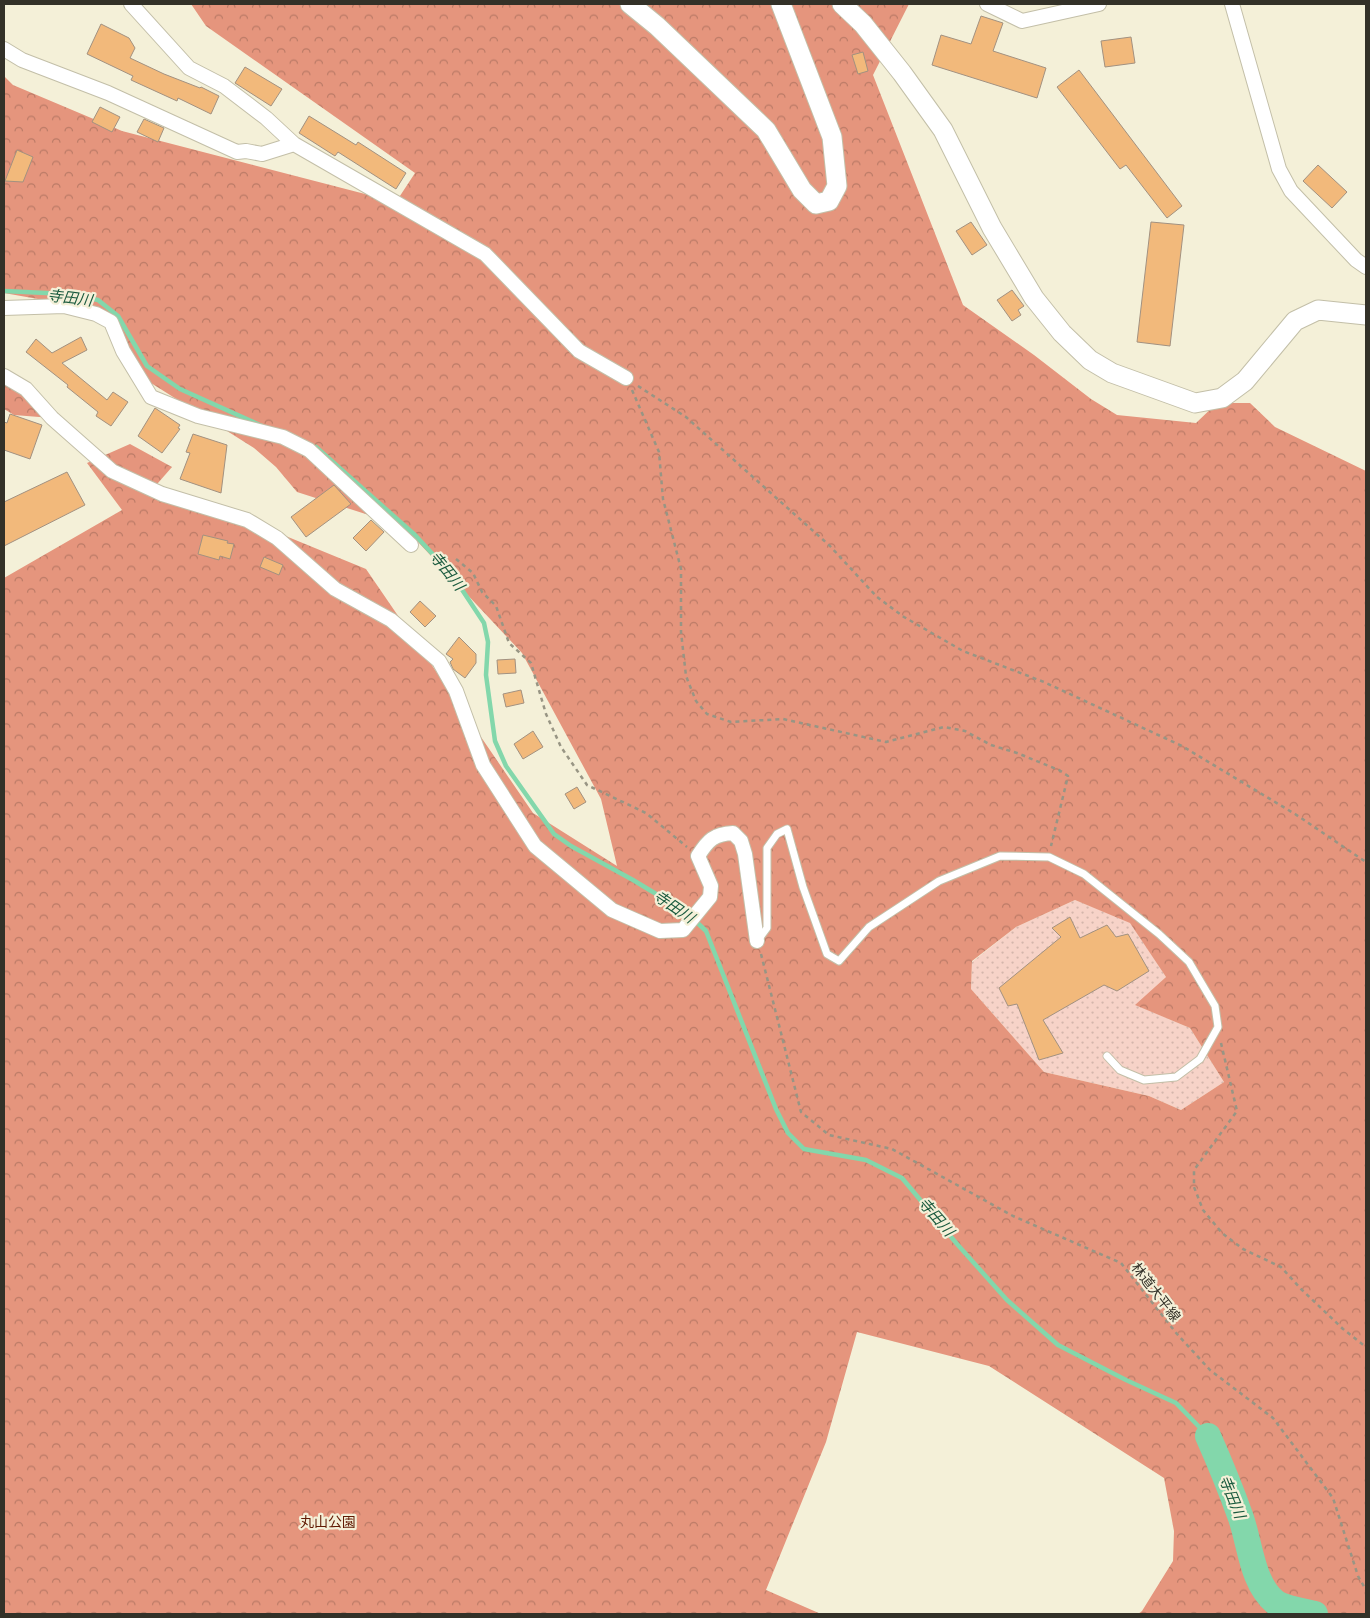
<svg xmlns="http://www.w3.org/2000/svg" width="1370" height="1618" font-family="Commissioner,'Noto Sans JP',sans-serif">
	<style>
		.grass { fill: url(#grass-dots) }
		.forest { fill: url(#forest-crowns); fill-rule: evenodd }
		.lines { fill: none; stroke-linecap: round; stroke-linejoin: round }
		.stream { stroke: #83d7ab; stroke-width: 4.5 }
		.river { stroke: #83d7ab; stroke-width: 26 }
		.building { fill: #f2b97b; stroke: #a29180 }
		.lane-casing { stroke: #c3bfa8; stroke-width: 9 }
		.street-casing { stroke: #c3bfa8; stroke-width: 16 }
		.secondary-casing { stroke: #c3bfa8; stroke-width: 21 }
		.path { stroke: #989584; stroke-width: 2.5; stroke-dasharray: 4 4; stroke-linecap: butt }
		.lane { stroke: #fff; stroke-width: 7 }
		.street { stroke: #fff; stroke-width: 14 }
		.secondary { stroke: #fff; stroke-width: 19 }
		.labels { text-anchor: middle; stroke-width: 4.5; stroke-linejoin: round; paint-order: stroke }
		.street-label { font-size: 14px; fill: #333128; stroke: #f4f0d8 }
		.park-label { font-size: 14px; fill: #601902; stroke: #f4f0d8 }
		.water-label { font-size: 15px; font-style: italic; fill: #1a5a3e; stroke: #f4f0d8 }
	</style>
	<defs>
		<pattern id="grass-dots" width="8" height="8" patternUnits="userSpaceOnUse" patternTransform="scale(1.25)"><rect width="8" height="8" fill="#f7d3c8"/><path d="M2 2h.1M6 6h.1" fill="none" stroke="#d4b6ac" stroke-width="1.8" stroke-linecap="round"/></pattern>
		<pattern id="forest-crowns" width="20" height="18" patternUnits="userSpaceOnUse" patternTransform="scale(1.25)"><rect width="20" height="18" fill="#e5957d"/><path d="M2 6a3 3 0 1 1 6 0M12 15a3 3 0 1 1 6 0" fill="none" stroke="#ba7a66"/></pattern>
	</defs>
	<rect width="100%" height="100%" fill="#f4f0d8"/>
	<path class="grass" d="M1075,900L1130,922L1166,977L1136,1005L1190,1028L1224,1082L1181,1110L1149,1096L1044,1072L971,989L972,962L1016,927Z"/>
	<path class="forest" d="M191,4H909L873,75L963,305L1034,355L1091,399L1117,415L1196,423L1217,403H1250L1275,427L1366,471V1614H1138L1142,1611L1173,1561L1174,1531L1164,1478L989,1366L857,1332L826,1442L766,1590L821,1614H4V578L122,510L87,463L130,444L172,467L151,491L247,520L366,569L533,813L617,866L601,799L522,653L403,526L297,492L276,467L254,448L151,383L100,310L4,293V76L13,85L122,131L396,202L415,173L206,26ZM1075,900L1130,923L1166,977L1135,1005L1190,1028L1224,1082L1181,1110L1149,1096L1044,1072L971,989L972,961L1016,927Z
		M4,373L52,418L14,415L4,409Z"/>
	<g class="lines">
		<path class="stream" d="M4,291L67,294L98,300L118,316L147,366L180,389L262,426
			M316,447L415,535L453,576L484,623L488,642L486,675L495,741L506,766L554,834L571,846L633,880L686,912L706,931L776,1109L788,1133L804,1149L866,1160L902,1178L957,1244L1007,1300L1058,1345L1126,1380L1176,1403L1208,1436"/>
		<path class="river" d="M1208,1436C1220,1463 1231,1490 1241,1518C1250,1544 1252,1583 1275,1602C1283,1608 1305,1612 1315,1614"/>
	</g>
	<path class="building" d="M981,16L1003,23L993,51L1046,68L1037,98L932,65L941,35L971,44Z
		M101,24L129,38L135,48L130,58L164,74L200,88L201,87L219,96L211,114L178,98L177,101L131,80L133,76L87,54Z
		M1131,37L1135,63L1105,67L1101,41Z
		M863,52L868,71L858,74L852,55Z
		M245,67L282,89L271,106L235,83Z
		M1079,70L1182,206L1167,218L1126,165L1120,169L1057,87Z
		M100,107L120,117L112,132L92,122Z
		M309,116L356,145L358,142L406,173L396,189L338,152L335,156L299,133Z
		M144,119L164,128L158,142L137,132Z
		M17,150L33,157L23,182L5,181Z
		M1318,165L1347,192L1332,208L1303,181Z
		M971,222L987,245L972,255L956,231Z
		M1151,222L1184,225L1170,346L1137,342Z
		M1012,290L1024,306L1018,310L1021,315L1012,321L997,300Z
		M81,337L87,350L62,363L107,400L113,392L128,402L111,426L96,416L98,412L67,387L68,385L26,352L36,339L52,353Z
		M155,408L180,425L178,428L180,429L162,453L138,436Z
		M10,414L42,425L30,459L4,450V422L7,423Z
		M193,434L227,445L221,493L180,479L190,453L186,452Z
		M67,472L85,505L4,546V502Z
		M334,485L351,504L306,537L291,517Z
		M371,520L384,532L366,551L353,538Z
		M203,535L228,541L227,543L234,544L230,559L220,556L219,560L198,554Z
		M264,557L283,565L279,575L260,567Z
		M420,601L436,616L425,627L410,612Z
		M459,637L476,654V663L465,678L453,669L450,662L453,659L446,654Z
		M515,659L516,673L498,674L497,660Z
		M521,690L524,703L506,707L503,694Z
		M533,731L543,747L523,759L514,744Z
		M577,787L586,802L574,809L565,794Z
		M1070,917L1080,938L1107,925L1116,937L1128,934L1149,971L1117,991L1104,985L1043,1020L1063,1053L1039,1060L1017,1004L1008,1006L999,988L1061,937L1052,928Z"/>
	<g class="lines">
		<g class="lane-casing">
			<path id="lane" d="M758,940L767,928V848L777,834L787,829L803,887L827,954L839,961L869,927L939,881L1000,856L1049,857L1084,874L1159,934L1189,962L1215,1006L1218,1027L1200,1059L1176,1077L1144,1080L1120,1070L1107,1056"/>
		</g>
		<g class="street-casing">
			<path id="street" d="M131,4L189,68L224,86L266,118L294,144L485,254L579,351L626,378
				M987,4L1022,21L1099,4
				M1232,4L1279,169L1291,191L1356,260L1366,267
				M4,49L22,60L108,93L237,152L246,151L262,154L294,144
				M4,308L64,306L96,314L111,322L123,351L151,397L198,416L283,437L309,450L411,545
				M4,376L26,389L52,418L112,471L162,494L247,520L277,538L335,589L391,620L439,661L456,691L483,765L535,846L612,910L660,931L683,930L710,897L711,886L698,856C708,840 714,834 733,833L741,841L745,854L757,941"/>
		</g>
		<g class="secondary-casing">
			<path id="secondary" d="M630,4L657,26L766,130L802,190L816,204L829,201L837,186L832,137L781,4
				M842,4L863,24L902,73L943,130L992,228L1034,298L1062,333L1090,360L1112,373L1195,403L1222,398L1245,381L1295,321L1318,310L1366,315"/>
		</g>
		<path class="path" d="M638,386L686,417L830,546L877,597L904,617L963,651L1044,682L1182,746L1295,814L1366,862
			M632,390L659,452L663,499L681,569V632L686,676L696,701L707,714L731,722L783,719L886,742L944,727L965,731L991,745L1017,753L1059,770L1068,776L1051,846
			M456,559L473,573L482,592L496,606L509,643L531,663L546,714L561,747L587,785L646,813L687,847
			M761,954L801,1112L829,1135L892,1149L1013,1216L1121,1263L1177,1334L1210,1370L1273,1418L1333,1498L1358,1576L1366,1590
			M1221,1043L1237,1111L1194,1170V1187L1203,1210L1222,1233L1243,1249L1281,1267L1301,1289L1343,1329L1366,1347"/>
		<use href="#lane" class="lane"/>
		<use href="#street" class="street"/>
		<use href="#secondary" class="secondary"/>
	</g>
	<g class="labels">
		<g class="street-label">
			<text transform="translate(1156 1292) rotate(52)" y="5">林道大平線</text>
		</g>
		<g class="park-label">
			<text x="328" y="1527">丸山公園</text>
		</g>
		<g class="water-label">
			<text transform="translate(70 298) rotate(7)" y="5">寺田川</text>
			<text transform="translate(447 571) rotate(51)" y="5">寺田川</text>
			<text transform="translate(674 907) rotate(34)" y="5">寺田川</text>
			<text transform="translate(936 1217) rotate(49)" y="5">寺田川</text>
			<text transform="translate(1232 1497) rotate(68)" y="5">寺田川</text>
		</g>
	</g>
	<rect width="1370" height="1618" fill="none" stroke="#333128" stroke-width="10"/>
</svg>
